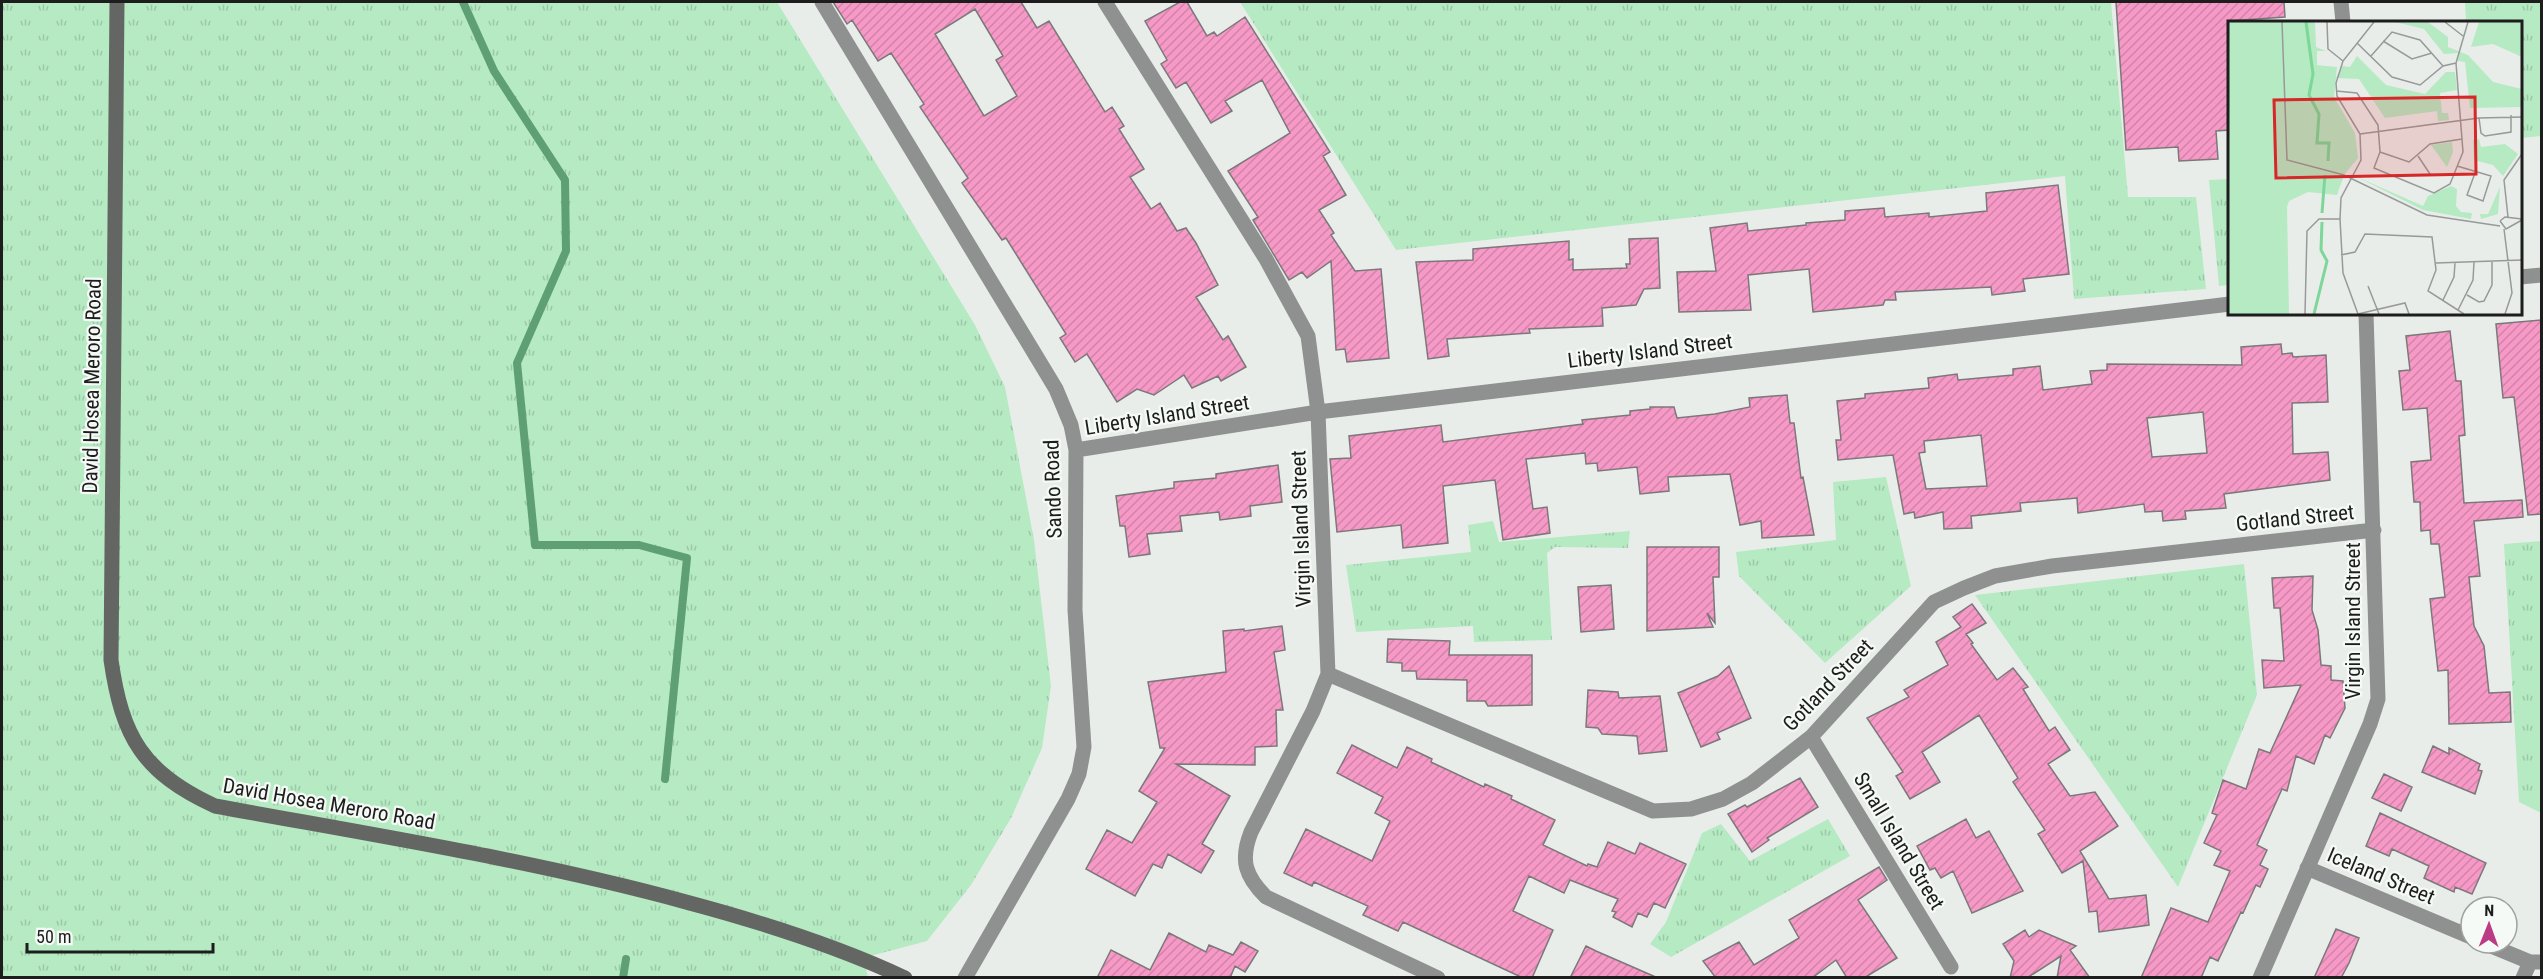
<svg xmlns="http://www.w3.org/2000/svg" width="2543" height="979" font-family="'Roboto Condensed',sans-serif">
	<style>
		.grass { fill: url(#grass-tufts) }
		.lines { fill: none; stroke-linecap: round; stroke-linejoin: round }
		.stream { stroke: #5f9f74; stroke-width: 8 }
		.building { fill: url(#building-hatch); stroke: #7c7879; stroke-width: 1.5; fill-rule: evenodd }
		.minor { stroke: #8f9190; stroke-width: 15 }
		.secondary { stroke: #646664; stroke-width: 15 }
		.labels { text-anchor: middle; stroke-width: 4.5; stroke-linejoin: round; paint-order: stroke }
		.street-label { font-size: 21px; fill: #1c1d1c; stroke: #f6faf7 }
		.inset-river { fill: none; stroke: #7cd799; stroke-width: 3 }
		.inset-road { fill: none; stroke: #979a98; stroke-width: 1.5 }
		.view { fill: #d62828; fill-opacity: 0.15; stroke: #d62828; stroke-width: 3 }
		.inset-edge { fill: none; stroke: #1c1d1c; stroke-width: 3 }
	</style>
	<defs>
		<pattern id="grass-tufts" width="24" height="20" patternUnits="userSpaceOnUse" patternTransform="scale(1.5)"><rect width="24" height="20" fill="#b5eac3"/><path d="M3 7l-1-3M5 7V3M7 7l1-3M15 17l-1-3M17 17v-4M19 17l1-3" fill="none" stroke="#9bc8a7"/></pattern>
		<pattern id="building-hatch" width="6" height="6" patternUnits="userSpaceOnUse" patternTransform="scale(1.5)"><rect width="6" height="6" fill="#f699c6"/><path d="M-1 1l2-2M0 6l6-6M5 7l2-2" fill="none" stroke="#d283aa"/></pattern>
	</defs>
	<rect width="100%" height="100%" fill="#e9edea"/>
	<path class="grass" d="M2,2H777L975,325L1005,387L1034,540L1051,686L1042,748L1011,818L971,885L927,941L863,958L868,977L2,978Z
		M1240,2H2111L2128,197H2196L2206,289L2074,299L2065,176L1396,250Z
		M2465,2H2541V136L2521,138L2520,22H2466Z
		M2229,179V285L2219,286L2209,180Z
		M1886,477L1911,586L1825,663L1739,576L1736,552L1836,540L1833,482Z
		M1493,521L1499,542L1630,531L1628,548L1555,547L1547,553L1552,640L1474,642L1473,626L1356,632L1346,565L1471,552L1468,525Z
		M2541,541H2542L2541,813L2519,802L2504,544Z
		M2244,564L2257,695L2178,887L1975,595Z
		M1828,819L1850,856L1671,957L1650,944L1666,922L1702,833L1721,824L1750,861Z"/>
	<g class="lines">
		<path class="stream" d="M463,2L494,71L565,180L566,251L517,363L535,545H639L687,558L665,779
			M623,978L626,959"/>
	</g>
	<path class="building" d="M833,2H1021L1037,28L1049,21L1105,112L1112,107L1124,126L1119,129L1144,169L1130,177L1151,209L1160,203L1177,231L1186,228L1196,243L1218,285L1196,297L1223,340L1228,336L1246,367L1221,381L1218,376L1192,388L1184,375L1154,395L1137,389L1117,402L1087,354L1075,362L1060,338L1066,334L1006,238L1002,240L962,183L968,178L920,107L924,104L891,53L878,61L852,20L847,24ZM975,9L1003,56L996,60L1017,96L984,116L935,34Z
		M1180,2H1187L1207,36L1214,32L1217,36L1245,17L1330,152L1323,156L1346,195L1319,210L1334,233L1331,235L1355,271L1381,269L1389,358L1347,362L1345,349L1336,350L1331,261L1307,278L1302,272L1289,280L1253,220L1258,217L1228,171L1290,133L1262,80L1225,101L1232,111L1211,123L1186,82L1176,88L1161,64L1167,60L1145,21Z
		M2116,2H2284L2285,17L2229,21V130L2216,131L2218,159L2179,161L2178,147L2126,150Z
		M2058,185L2069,274L2023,279L2025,291L1992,295L1991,287L1895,292L1896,300H1885L1883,305L1813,312L1809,269L1748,275L1751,310L1679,312L1677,272L1716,271L1710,228L1747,223L1748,231L1806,225V223L1845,220V211L1884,208L1885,217L1929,213V217L1987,211L1986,193Z
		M1658,238L1660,288L1644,289L1636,305L1602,308L1603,326L1529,329L1530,333L1447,339L1449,356L1428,359L1416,262L1473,260V249L1569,241V260L1573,259V270L1627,268L1626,264H1630L1629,239Z
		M2541,320V514L2528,515L2514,397L2503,398L2496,324Z
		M2450,331L2456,381H2461L2465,435L2459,436L2464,503L2522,500L2523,517L2474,521L2480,576L2469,577L2474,626L2484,646L2489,693L2510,692L2511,722L2449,724L2448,670L2438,671L2430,599L2445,597L2439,544H2431L2430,530L2421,531L2420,502H2414L2411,462L2431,460L2427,408L2403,410L2399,371L2410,370L2406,336Z
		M2281,344L2282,354L2292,353L2293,357L2326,355L2328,402L2292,403L2293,454L2328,452L2330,480L2224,494L2226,508L2185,511L2186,519L2163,521L2162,511L2145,512L2144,504L2078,513L2077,498L2020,503L2021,511L1971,516L1972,528L1944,529L1943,512L1915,518L1914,512L1904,514L1893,455L1838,460L1836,440H1841L1837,401L1865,398V394L1929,388L1928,378L1957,374L1958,380L2013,375V369L2040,366L2043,390L2092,384L2090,371L2107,370V364L2242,365L2241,347ZM2203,412L2207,453L2152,457L2147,418ZM1981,435L1987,486L1926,489L1919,453L1925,452L1924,441Z
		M1787,395L1790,423H1794L1801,478L1803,477L1814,535L1762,538L1761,521L1740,525L1730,474L1668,477L1669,491L1640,494L1637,467L1598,471L1597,463L1586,464L1585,453L1526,459L1533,509L1547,507L1550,533L1503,540L1495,480L1443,486L1448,543L1403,548L1401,525L1337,532L1330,459L1351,458L1349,436L1441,425L1443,442L1583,424L1582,420L1630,415V411L1650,409V407H1674L1677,418L1715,414L1750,407L1749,398Z
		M1278,465L1282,502L1250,506L1251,516L1220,520L1219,512L1180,516L1182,531L1147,534L1150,554L1129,557L1125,526H1120L1116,496L1174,488V482L1216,478V474Z
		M1647,547H1719V577H1713L1715,623L1707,613L1713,627L1647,631Z
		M2313,576L2312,610L2318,630L2321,665L2331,666V680L2343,681L2345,708L2330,738L2325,735L2314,764L2296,756L2287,791L2282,789L2257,845L2267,850L2260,865L2268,869L2260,887L2256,885L2243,913L2241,912L2218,961L2210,957L2201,978H2141L2171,908L2208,922L2230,871L2214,865L2221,851L2204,843L2217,815L2212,813L2223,780L2246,789L2259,749L2270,753L2301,685L2264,688L2262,660L2284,661L2280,608H2274L2272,578Z
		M1611,585L1614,629L1581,632L1578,587Z
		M1972,604L1986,623L1966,634L1973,643L1971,644L1997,680L2013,668L2028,687L2023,689L2049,731L2055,727L2070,750L2048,764L2070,796L2095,792L2118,826L2080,851L2109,899L2146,895L2149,925L2099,932L2097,911L2089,912L2083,861L2062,873L2038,834L2045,830L2013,782L2018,778L1979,715L1922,752L1940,782L1910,799L1896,776L1903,772L1867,718L1909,697L1904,690L1948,665L1936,642L1961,627L1953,617Z
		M1282,626L1285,650L1274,652L1283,710H1276L1277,746L1255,747V765L1176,764L1230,796L1202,844L1214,851L1201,873L1168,854L1162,868L1153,864L1135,896L1086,869L1107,830L1132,843L1157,802L1139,791L1165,748H1160L1148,682L1226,672L1223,631L1244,629V631Z
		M1388,639L1450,641L1449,655H1532V705L1488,706L1485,701H1467V680L1417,679L1416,671H1402V663L1387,662Z
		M1729,666L1751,718L1717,733L1720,739L1701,747L1678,693L1718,676Z
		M1588,690L1618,692L1619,698L1660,696L1667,751L1639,754L1637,736L1602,734L1598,728L1586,727Z
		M1352,745L1397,768L1407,747L1432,759L1431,762L1484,787L1485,784L1512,796L1511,799L1555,820L1543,845L1587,866L1588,864L1597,867L1608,842L1635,854L1640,843L1686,864L1665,908L1654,903L1647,917L1638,913L1632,927L1613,917L1616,912L1612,911L1618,899L1570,880L1564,893L1529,876L1513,911L1553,930L1532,978H1523L1403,922L1398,931L1363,915L1368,906L1314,882L1312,886L1284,873L1306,829L1372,861L1390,821L1375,813L1383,797L1337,773Z
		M2433,746L2449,754V748L2480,764L2478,770L2482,771L2475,794L2422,772Z
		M2384,774L2412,787L2401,811L2372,798Z
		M1800,778L1818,807L1767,838L1769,840L1752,852L1728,814L1745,805L1747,807Z
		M2380,813L2486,863L2472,894L2455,887L2454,892L2424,878L2429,866L2392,849L2389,856L2366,846Z
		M1966,819L1976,838L1989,831L2023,891L1972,913L1953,871L1941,878L1935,868L1930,870L1917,846Z
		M1879,867L1887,880L1858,900L1897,958L1864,978H1847L1836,960L1812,978H1716L1703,961L1739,942L1754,965L1799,938L1789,920Z
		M2336,929L2359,938L2349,963L2341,978H2314Z
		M2025,930L2029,937L2039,930L2076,946L2070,950L2090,978H2057L2061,956L2027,978H2010L2014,961L2003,944Z
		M1169,933L1206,952L1209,945L1233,955L1241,942L1258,951L1245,972L1235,966L1230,978H1097L1111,950L1150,970Z
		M1586,946L1596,951L1658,978H1570Z"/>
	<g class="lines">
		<path class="minor" d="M822,2L1056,389L1071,425L1076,450L1075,610L1084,747L1079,774L1068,799L965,978
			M1105,2L1266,259L1308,336L1318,412L1328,674L1313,711L1251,832C1240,860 1245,876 1266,897L1438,978
			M2341,2L2343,22
			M2520,277L2542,275
			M1076,450L1318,412L2230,304
			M1328,674L1653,811L1691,809L1723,799L1752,783L1811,737L1934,602L1964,588L1995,576L2052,566L2374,530
			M1811,737L1951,967
			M2307,868L2471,937
			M2484,943L2530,962H2542
			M2260,978L2370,724L2378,699L2366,314
			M2523,978L2530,962"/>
		<path class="secondary" d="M117,2L111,660C122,737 143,773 215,806C373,835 532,860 686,902C761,922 835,945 905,978"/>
	</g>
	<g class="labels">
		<g class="street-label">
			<text transform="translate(1650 351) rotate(-7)" y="7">Liberty Island Street</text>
			<text transform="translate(92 386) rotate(-89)" y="7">David Hosea Meroro Road</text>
			<text transform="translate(1167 415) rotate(-9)" y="7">Liberty Island Street</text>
			<text transform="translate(1053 489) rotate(-92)" y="7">Sando Road</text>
			<text transform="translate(2295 518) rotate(-6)" y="7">Gotland Street</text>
			<text transform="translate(1301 529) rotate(-92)" y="7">Virgin Island Street</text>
			<text transform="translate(2353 621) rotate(-90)" y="7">Virgin Island Street</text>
			<text transform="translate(1828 685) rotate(-46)" y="7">Gotland Street</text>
			<text transform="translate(329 804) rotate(10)" y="7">David Hosea Meroro Road</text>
			<text transform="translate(1899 841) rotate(59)" y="7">Small Island Street</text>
			<text transform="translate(2381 876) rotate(23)" y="7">Iceland Street</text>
		</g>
	</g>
	<g transform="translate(2228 21)">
		<rect width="294" height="294" fill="#e9edea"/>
		<path d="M0,1H87L88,26L98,30H89V44L109,46L106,76L127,112L130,137L116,154L109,174L80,171L61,180L59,186L61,293H0ZM167,1H200L220,16V26L240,34L265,61L294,68V86L242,87L237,41L230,40L231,32L216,33L196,8ZM251,1H294V36L265,23L243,26ZM129,35L158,64L197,73L218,51H227L229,69L212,72L214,92H220L221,99L210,100L209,90L157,97L131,58L108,57L114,45L122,46ZM251,118L253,126L277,123L290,133L275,155L265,144L246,139L245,119ZM224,121L225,131L219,146L203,124ZM127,155L195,185L200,175L223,165L229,168L228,185L233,191L244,192L243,198L195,189ZM272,166L270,193L253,198L252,193H260Z" fill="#b5eac3"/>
		<path class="inset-river" d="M78,1L85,53L81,74L91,93L89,122H101L100,140M94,192L97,154M86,293L99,240L93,229L94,201"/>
		<path class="inset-road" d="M54,1L59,139L116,154L199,194L272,205M99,1L100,28L115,40M217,1L235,15M155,20L184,38L204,32M129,22L164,56L192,64L215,45L228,42M143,35L164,11L192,19L215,45M108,70L129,72L150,104L152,131L146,147L206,172L222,163L235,131L228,42L240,1M251,97L253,112L257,115L283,111V94M132,113L251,97L294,96M152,131L181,141L202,123L234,118M190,135L202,153M229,145L263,155L255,180L239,174L247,152M280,196L276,159L294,133M272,200L278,208L294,199M272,200L277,196L294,198M276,208L284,272L277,293M113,234L127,231L137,213L204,216L208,249L200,270L236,293M208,242L294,239M140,265L151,293M239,274L251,281L256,280L264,264V241M215,279L226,256L227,242M230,289L245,259L246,241M77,293L79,210L91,198H112M130,293L115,252L112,198L113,177L133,139L132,113L109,75L108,62L115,40L146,1M130,293L177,282L181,293"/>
		<path class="view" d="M247,76L248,153L48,157L46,79Z"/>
		<rect width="294" height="294" class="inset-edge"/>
	</g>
	<rect width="2543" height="979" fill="none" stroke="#1c1d1c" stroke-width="6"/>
	<g transform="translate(2489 925) rotate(1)"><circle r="28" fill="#f6faf7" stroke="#9fa29f" stroke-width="1.5"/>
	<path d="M0-4.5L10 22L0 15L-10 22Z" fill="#bc3b85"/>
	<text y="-9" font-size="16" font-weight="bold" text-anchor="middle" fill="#1c1d1c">N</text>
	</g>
	<path d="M27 943v9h186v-9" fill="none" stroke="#1c1d1c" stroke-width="3"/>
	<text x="36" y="943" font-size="18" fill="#1c1d1c" stroke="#f6faf7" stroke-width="4.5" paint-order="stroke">50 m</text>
</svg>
